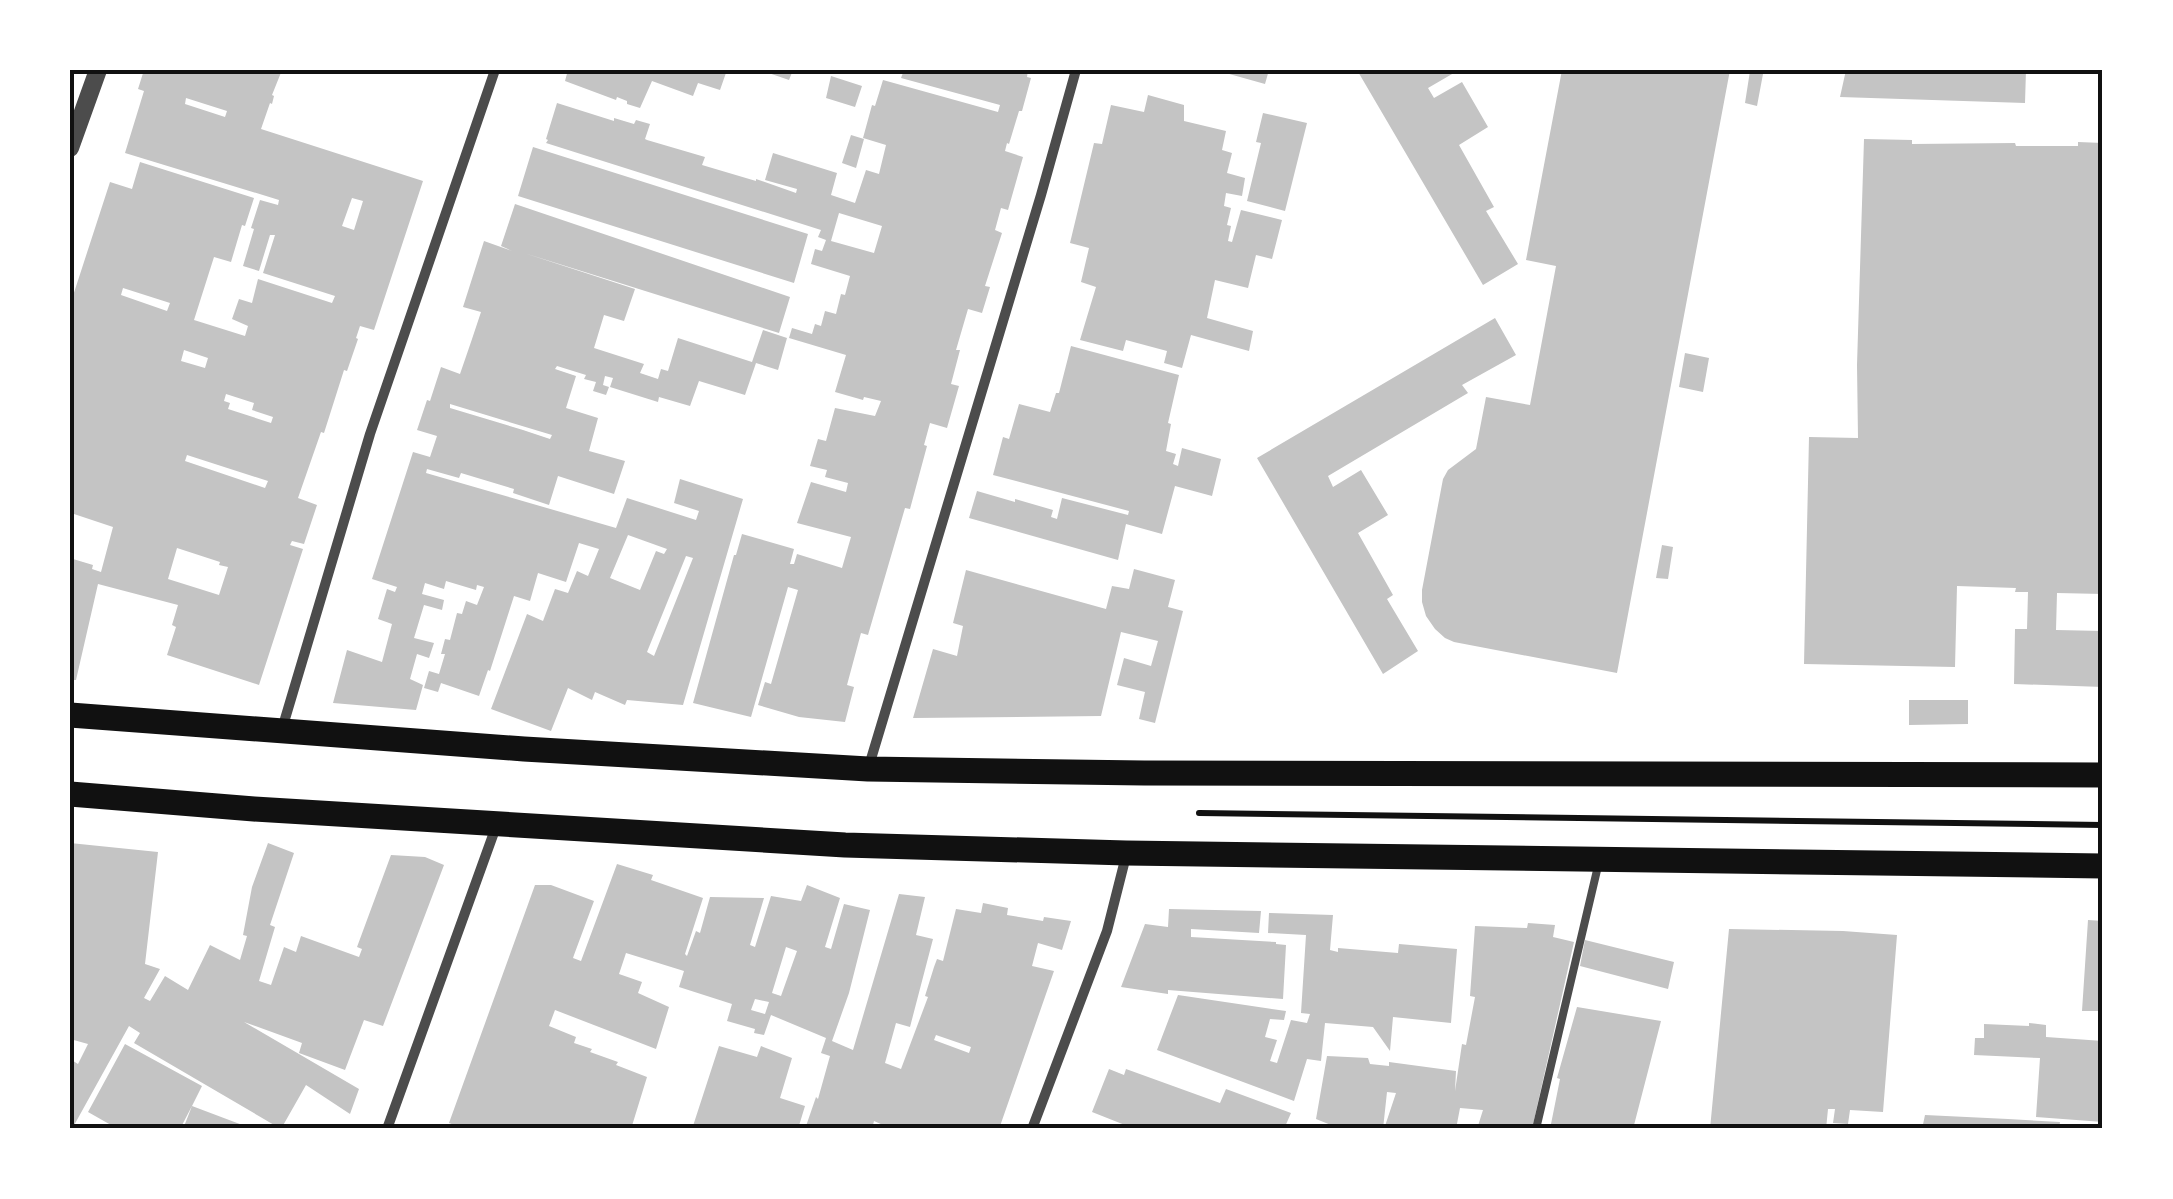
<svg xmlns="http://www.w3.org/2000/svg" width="2173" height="1199" font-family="'Work Sans',sans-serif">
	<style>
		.building { fill: #c4c4c4; fill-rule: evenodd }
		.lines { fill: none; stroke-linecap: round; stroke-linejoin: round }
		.path { stroke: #111; stroke-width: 6 }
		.service { stroke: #4c4c4c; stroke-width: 8 }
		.minor { stroke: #4c4c4c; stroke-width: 10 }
		.tertiary { stroke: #4c4c4c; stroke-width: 18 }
		.primary { stroke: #111; stroke-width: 25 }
		.neatline { fill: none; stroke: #111; stroke-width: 4 }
	</style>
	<rect width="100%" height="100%" fill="#fff"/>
	<path class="building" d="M144,70H282L272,95L274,96L272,104L270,103L261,129L423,181L374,330L360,326L356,338L358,339L347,371L344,370L324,433L321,432L298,498L317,505L304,544L292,541L290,545L303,549L259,685L167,655L176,627L172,625L178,605L98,584L76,680H70V571L73,559L93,565L92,569L101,572L113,527L74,514L70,525V305L110,182L132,189L140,162L254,198L245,226L242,225L231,262L214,257L194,320L245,336L248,326L232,319L239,299L252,303L258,279L332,303L335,296L263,273L275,235H270L259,271L243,266L254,229L251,228L260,200L278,205L279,200L125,153L144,91L138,89ZM186,98L227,111L225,117L185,104ZM352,198L363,201L354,230L342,226ZM123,288L170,303L167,311L121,295ZM184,350L208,358L205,368L181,361ZM226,394L254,403L252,410L273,417L271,423L228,409L230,403L224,401ZM187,455L268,481L265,488L185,461ZM177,548L220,562L219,565L228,567L219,595L168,579Z
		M568,70H727L720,90L698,83L693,96L652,81L640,108L627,104V101L617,97L616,100L565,81Z
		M760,70H793L789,80Z
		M904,70H1028L1027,77L1031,78L1022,111H1019L1009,144L1007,143L1005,151L1023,157L1008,210L1001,208L995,230L1002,233L985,286L990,287L982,313L968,309L956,350H960L951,384L959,386L947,428L930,423L924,445L927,446L910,509L905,508L868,635L861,633L847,685L854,687L845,722L799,717L758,705L765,682L771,684L798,590L788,587L751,717L693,703L734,555H736L742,534L794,549L790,564H794L797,554L842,568L851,537L797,523L811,482L846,492L848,483L825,477L827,470L810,466L818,439L826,441L835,408L875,416L881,401L864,397L863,400L835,392L846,355L789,338L792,328L812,334L815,324L821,326L825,311L836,314L841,294L845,295L850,276L811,264L815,249L822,251L826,240L818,237L821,230L546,143L548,140L546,139L557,103L614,121V118L634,124L636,120L650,124L645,139L647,140L705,157L702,165L756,181V179L796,193L797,189L765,180L773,153L837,173L831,195L855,203L866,170L879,174L886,145L863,138L872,105L875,106L883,80L998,112L1000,105L901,78ZM839,213L882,226L874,253L831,241Z
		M1215,70H1269L1265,84Z
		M1357,70H1459L1428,88L1434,98L1462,82L1488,127L1459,145L1494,207L1486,211L1518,264L1483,285Z
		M1562,70H1730L1617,673L1454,642L1445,638L1435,629L1426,616L1422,602V590L1443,479L1448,470L1476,449L1486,397L1530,405L1556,266L1526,260Z
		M1846,70H2026L2025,103L1840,97Z
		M1750,71L1763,74L1757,106L1745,103Z
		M831,76L862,86L855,107L826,98Z
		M1148,95L1184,105V121L1226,131L1222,150L1232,153L1227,173L1245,178L1242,196L1226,193L1224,206L1231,208L1227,225L1231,226L1228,241L1232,242L1241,210L1282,220L1272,259L1256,255L1248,288L1215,280L1207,318L1253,331L1249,351L1191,335L1182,368L1164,363L1167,351L1126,340L1123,351L1080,340L1096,287L1081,282L1089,248L1070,243L1094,143L1102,144L1111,105L1144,112Z
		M1263,113L1307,123L1285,211L1247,201L1261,143L1256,142Z
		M851,135L864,139L856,168L842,163Z
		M1864,139L1912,140V144L2015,143L2016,146H2078V142L2103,143V594L2057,593L2056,630L2103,631V687L2014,684L2015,629H2027L2028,592H2015L2016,588L1957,586L1955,667L1804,664L1809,437L1858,438L1857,365Z
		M533,147L808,234L794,283L518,196Z
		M515,204L790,297L779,333L524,253L635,289L624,321L604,315L594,348L644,364L640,373L658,379L661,369L668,371L678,338L752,362L763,330L787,338L778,370L756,363L745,395L699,381L690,406L659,397L658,402L610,387L613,378L605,376L603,385L609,387L606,395L593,391L596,382L584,379L586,375L557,366L555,369L576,376L566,408L598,418L589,451L625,461L614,494L558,476L549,505L513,493L514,489L461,473L459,478L427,469L426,473L616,528L627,498L696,520L699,511L674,503L680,479L743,499L683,705L627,700L625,705L595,692L592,700L568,688L551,731L491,709L527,614L543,621L555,589L568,593L577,571L588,576L599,549L579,543L566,582L538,573L530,601L514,596L490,671L488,670L479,696L441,683L438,692L424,688L429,671L439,674L445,654H441L445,639L450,640L457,613L462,614L466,601L477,605L484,587L477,585L476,590L446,581L444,589L425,583L422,594L444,600L442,610L424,605L414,638L434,643L429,658L417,654L410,679L423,685L416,710L333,703L347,650L382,662L392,624L378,619L387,589L395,592L397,587L372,579L413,452L430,457L437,436L417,430L427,400L430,401L441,367L460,374L471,342L481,312L463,307L484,241L512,251L501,246ZM450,404L552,435L550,439L523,430L450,408ZM628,535L667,549L664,554L656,551L640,590L610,578ZM686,556L693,558L654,656L647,652Z
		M1495,318L1516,355L1462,385L1468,393L1328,476L1333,487L1361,470L1388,515L1358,533L1393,595L1387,599L1418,651L1383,674L1257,458Z
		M1071,346L1179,375L1168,423L1171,424L1166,451L1176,454L1173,464L1178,466L1182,448L1221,459L1212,496L1175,486L1162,534L1126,524L1118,560L969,518L977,491L1015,502V499L1053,510L1051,517L1057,519L1062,498L1128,515L1129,511L993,475L1003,437L1009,439L1019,404L1050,412L1056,393H1059Z
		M1685,353L1709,358L1703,392L1679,387Z
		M1662,545L1673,547L1668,579L1656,578Z
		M1134,569L1175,580L1168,607L1183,611L1155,723L1139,719L1145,692L1117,685L1124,658L1151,666L1158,641L1121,632L1101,716L913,718L933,649L957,656L963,626L953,623L966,570L1106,609L1112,586L1129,589Z
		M1909,700H1968V724L1909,725Z
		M70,843L158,852L145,964L160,969L144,998L150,1001L165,976L188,990L210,945L240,960L247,936L243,935L252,887L268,843L294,853L270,925L275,927L259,981L271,985L284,947L296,952L301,936L359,957L362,949L357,947L391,855L425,857L444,865L383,1026L364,1020L345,1070L299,1053L302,1043L244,1022L359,1089L350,1114L306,1085L281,1129L134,1043L140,1033L129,1026L72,1129H70V1059L78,1064L88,1044L70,1039Z
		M617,864L653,875L651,880L703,898L685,954L687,956L696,931L700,933L710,897L764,898L750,945L755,947L771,896L801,901L807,885L840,898L825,947L831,949L844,904L870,910L849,993L832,1041L853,1050L899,894L925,897L916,935L933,939L910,1027L896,1023L885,1063L901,1069L928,997L925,996L934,967L937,959L943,961L956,909L981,913L983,903L1008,908L1007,915L1043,921L1044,917L1071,921L1062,950L1038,943L1032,966L1054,971L999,1129H882L883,1125L874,1121L872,1129H805L816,1097L818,1099L830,1056L821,1053L826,1038L771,1015L764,1035L754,1033L755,1029L727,1021L732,1004L679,987L684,971L626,953L619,974L642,982L638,993L669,1007L656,1049L555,1010L549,1026L576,1037L574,1043L592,1049L590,1052L618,1062L616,1065L647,1077L631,1129H465L449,1123L535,885H551L594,901L574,955L573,958L581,961ZM786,947L797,951L781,996L772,993ZM755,999L769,1002L765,1014L751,1010ZM936,1035L971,1047L969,1053L934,1040Z
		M1169,909L1261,911L1259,933L1191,929V937L1276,942V944L1286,945L1283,999L1168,990V994L1121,987L1145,924L1168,927Z
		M1269,913L1333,915L1330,950L1338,952V948L1398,953L1399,944L1457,949L1451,1023L1393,1017L1390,1051L1373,1027L1325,1023L1321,1061L1307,1059L1294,1101L1157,1050L1178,995L1286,1011L1284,1020L1270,1019L1265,1037L1277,1040L1270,1061L1277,1063L1291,1020L1307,1023L1310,1014L1301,1013L1306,935L1268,933Z
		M2088,920L2103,921V1011H2082Z
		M1528,923L1555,925L1553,937L1574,942L1532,1129H1477L1483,1110L1460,1108L1456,1129H1384L1396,1093L1387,1092L1383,1129H1359L1342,1126L1341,1129L1316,1119L1327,1056L1368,1058L1370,1064L1389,1066V1062L1456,1071L1455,1091L1462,1044L1466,1045L1475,997L1470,996L1475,926L1527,928Z
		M1729,929L1843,931L1897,935L1883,1112L1850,1110L1848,1124L1833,1123L1835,1109H1828L1826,1129H1710Z
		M1585,940L1674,962L1668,989L1580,966Z
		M1577,1007L1661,1021L1633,1129H1550L1560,1079L1557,1078Z
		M2029,1023L2046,1025V1037L2103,1041V1122L2036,1117L2040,1058L1974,1055L1975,1038H1984V1024L2029,1026Z
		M125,1044L202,1086L192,1106L253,1129H183L192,1106L180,1129H118L88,1112Z
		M719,1046L757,1057L761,1046L792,1058L780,1098L805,1106L798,1129H692Z
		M1109,1069L1124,1075L1126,1069L1220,1103L1226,1089L1291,1113L1284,1129H1135L1092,1112Z
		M1925,1115L2008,1119L2060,1122L2059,1129H1922Z"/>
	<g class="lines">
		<path class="path" d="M1199,813L2103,825"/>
		<path class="service" d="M1536,1129L1598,866"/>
		<path class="minor" d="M282,729L370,434L495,70
			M868,769L1041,195L1076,70
			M387,1129L497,824
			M1032,1129L1107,931L1126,856"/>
		<path class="tertiary" d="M70,148L98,70"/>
		<path class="primary" d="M70,715L524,749L868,769L1144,773L2103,775
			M70,794L254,809L845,845L1126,853L2103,866"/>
	</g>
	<rect width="2173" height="1199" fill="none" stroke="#ffffff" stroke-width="145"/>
	<rect x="72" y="72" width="2028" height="1054" class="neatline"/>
</svg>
